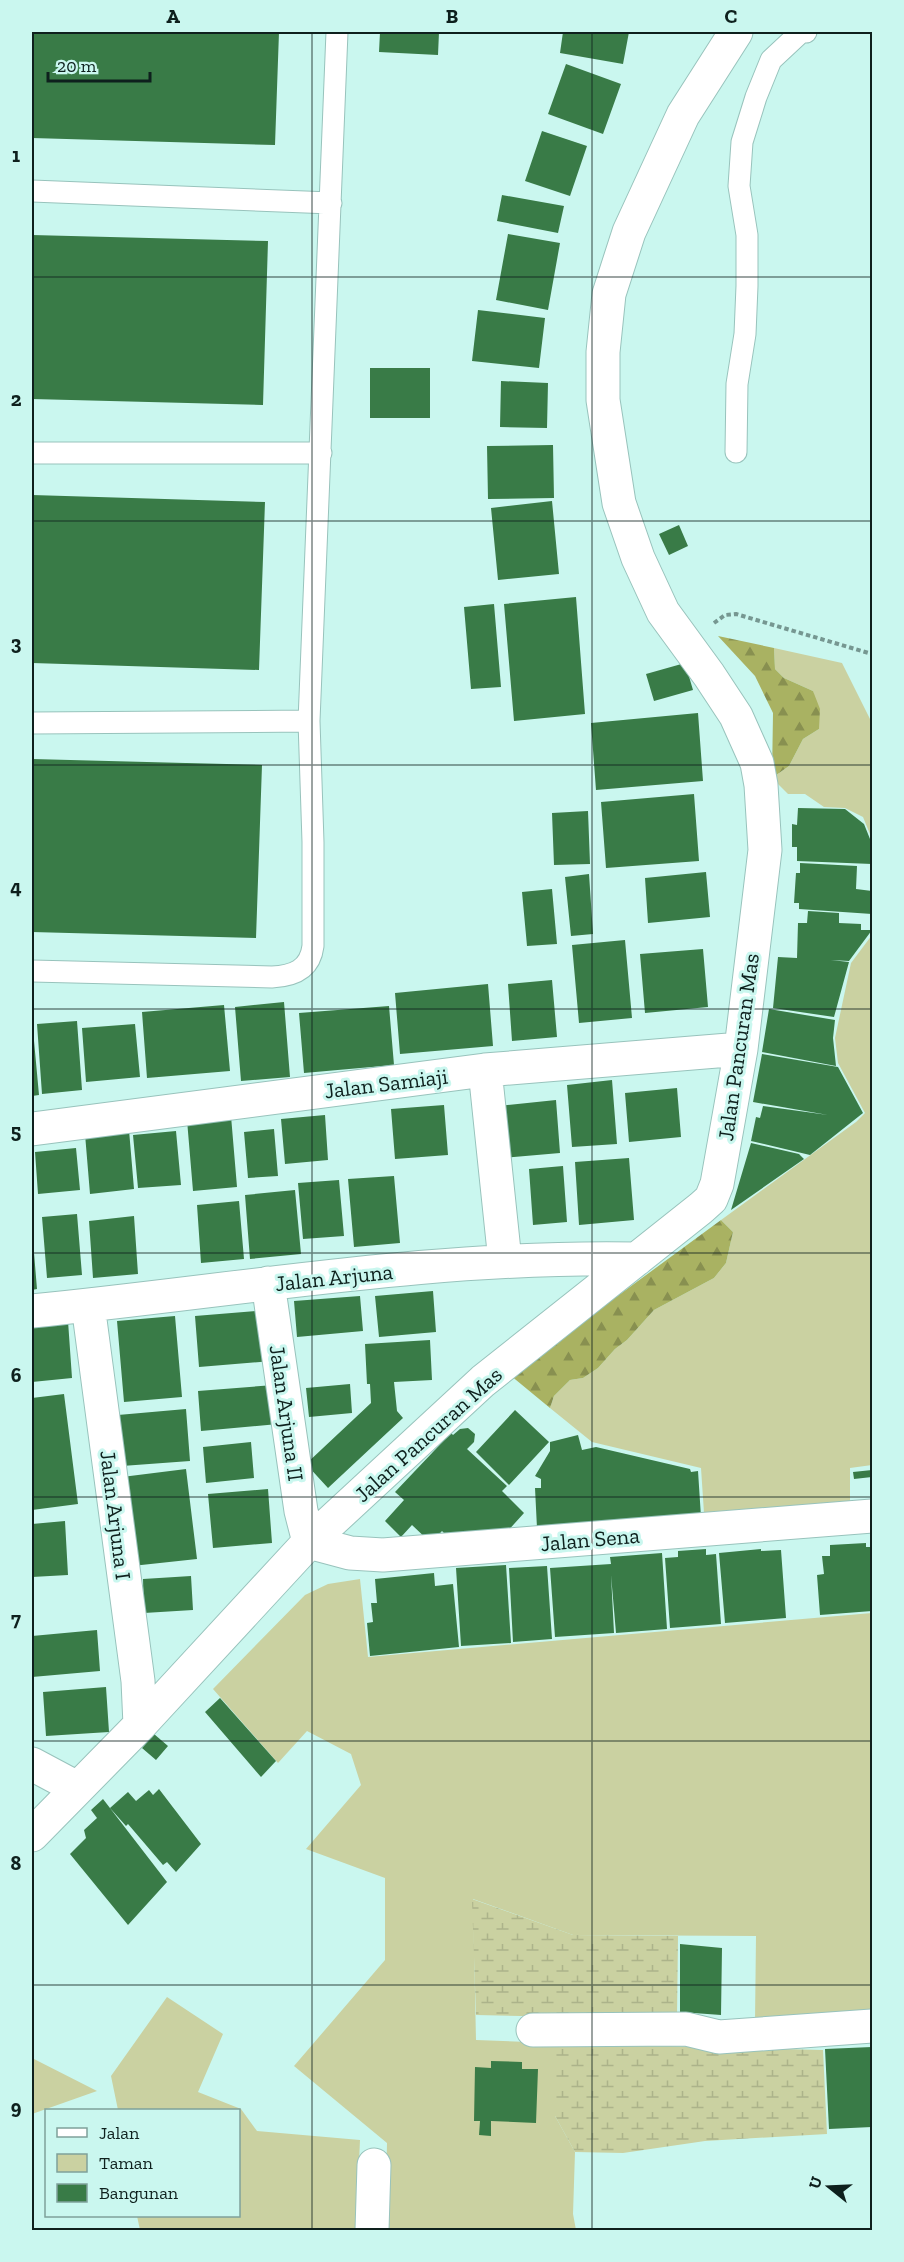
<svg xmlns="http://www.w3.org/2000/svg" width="904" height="2262" font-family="'Zilla Slab',serif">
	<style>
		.green { fill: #cad1a1 }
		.forest { fill: url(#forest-firs) }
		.wetland { fill: url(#wetland-marsh) }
		.building { fill: #397b47 }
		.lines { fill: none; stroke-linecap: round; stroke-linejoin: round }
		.lane-casing { stroke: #98c3bc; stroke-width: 23 }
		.street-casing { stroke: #98c3bc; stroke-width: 35 }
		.path { stroke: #769791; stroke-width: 4; stroke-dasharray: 4.5 3; stroke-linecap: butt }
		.lane { stroke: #fff; stroke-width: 21 }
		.street { stroke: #fff; stroke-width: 33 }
		.grid { fill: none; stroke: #0e201d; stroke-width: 1.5; stroke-opacity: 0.55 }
		.labels { text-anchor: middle; stroke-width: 6; stroke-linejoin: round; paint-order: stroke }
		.street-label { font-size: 22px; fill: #0e201d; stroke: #caf7ef }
		.neatline { fill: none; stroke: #0e201d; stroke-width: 2 }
		.grid-label { font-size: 20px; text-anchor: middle; font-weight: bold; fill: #0e201d }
	</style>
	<defs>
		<pattern id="forest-firs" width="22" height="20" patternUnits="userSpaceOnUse" patternTransform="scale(1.5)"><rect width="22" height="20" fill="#a9b262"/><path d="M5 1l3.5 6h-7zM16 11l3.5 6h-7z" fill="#889050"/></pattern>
		<pattern id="wetland-marsh" width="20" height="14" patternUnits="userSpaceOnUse" patternTransform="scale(1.5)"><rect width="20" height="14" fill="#cad1a1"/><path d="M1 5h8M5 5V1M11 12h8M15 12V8" fill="none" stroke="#acb38a"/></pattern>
	</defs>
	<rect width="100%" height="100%" fill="#caf7ef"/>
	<path class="green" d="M774,648L842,663L872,723V839L863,817L845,808L824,807L805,794H788L772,778L789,766L803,739L819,729L813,691L784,678L775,669Z
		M872,935V1465L850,1468V1507L704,1513L701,1468L592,1442L550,1408L554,1396L570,1380L583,1378L598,1368L615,1349L627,1340L654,1310L714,1278L726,1263L733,1232L721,1220L856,1122L865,1113L838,1063L835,1038L851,963Z
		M360,1579L368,1657L872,1613V2014L755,2021L756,1936L573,1935L473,1899L476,2040L555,2043V2116L575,2152L573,2214L576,2230H385L387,2143L294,2066L385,1960V1878L306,1849L361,1785L351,1754L307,1731L278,1763L213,1689L305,1595L328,1584Z
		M167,1997L223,2034L198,2092L241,2109L257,2131L360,2140L356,2230H140L137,2216H238V2110H118L111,2076Z
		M32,2058L97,2091L32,2114Z"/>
	<path class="forest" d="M718,636L774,648L775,669L784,678L813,691L820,709L819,729L803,739L789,766L772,778L773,713L755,676Z
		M721,1220L733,1232L726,1263L714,1278L654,1310L627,1340L615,1349L598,1368L583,1378L570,1380L554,1396L550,1408L510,1375Z"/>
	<path class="wetland" d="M472,1899L573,1935L678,1936L677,2019L476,2015Z
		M555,2043L823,2050L827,2134L705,2141L623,2153L575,2152L555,2116Z"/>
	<path class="building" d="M32,32H279L275,145L32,138Z
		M380,32H439L438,55L379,52Z
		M563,32H629L623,64L560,53Z
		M566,64L621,84L603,134L548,114Z
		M542,131L587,146L570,196L525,181Z
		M502,195L564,206L558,233L497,221Z
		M508,234L560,243L548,310L496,300Z
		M32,235L268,241L263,405L32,399Z
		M478,310L545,318L539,368L472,361Z
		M370,368H430V418H370Z
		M501,381L548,383L547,428L500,427Z
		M553,445L554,498L488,499L487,446Z
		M32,495L265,502L259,670L32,663Z
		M552,501L559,574L498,580L491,508Z
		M679,525L688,546L669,555L659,534Z
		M576,597L585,714L514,721L504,604Z
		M494,604L501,687L471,689L464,607Z
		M685,663L693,690L654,701L646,674Z
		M698,713L703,781L596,790L591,723Z
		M32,759L262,765L256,938L32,932Z
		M694,794L699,861L606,868L601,802Z
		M798,808L845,809L864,824L872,844V864L797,861V847H792V824L797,825Z
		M588,811L590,864L554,865L552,813Z
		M800,863L857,866L856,889L872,891V914L799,909V903H794L796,873H800Z
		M706,872L710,917L648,923L645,878Z
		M589,874L593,934L571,936L565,877Z
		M552,889L557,944L527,946L522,892Z
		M808,911L839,913V923L861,924V930H872L849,961L831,960L849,962L834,1017L773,1008L778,957L797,958L798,923H807Z
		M625,940L632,1018L579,1023L572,945Z
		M703,949L708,1007L645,1013L640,954Z
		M552,980L557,1037L512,1041L508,984Z
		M488,984L493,1046L400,1054L395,993Z
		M284,1002L290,1077L241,1081L235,1007Z
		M224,1005L230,1071L147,1078L142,1012Z
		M389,1006L394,1065L304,1073L299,1013Z
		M769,1009L835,1020L833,1038L836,1066L762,1052Z
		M77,1021L82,1090L42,1094L37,1024Z
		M135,1024L140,1077L86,1082L82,1028Z
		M32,1030H33L39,1095L32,1096Z
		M762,1054L838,1067L863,1113L810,1155L751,1141L756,1117L760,1118L763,1106L828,1115L753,1102Z
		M612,1080L617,1144L572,1147L567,1085Z
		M677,1088L681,1137L629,1142L625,1093Z
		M556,1100L560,1153L502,1158L498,1106Z
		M444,1105L448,1155L395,1159L391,1109Z
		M325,1115L328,1160L285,1164L281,1119Z
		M231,1116L237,1187L193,1191L187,1120Z
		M274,1129L278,1176L248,1178L244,1132Z
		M129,1130L134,1189L90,1194L85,1134Z
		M176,1131L181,1185L138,1188L133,1135Z
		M751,1143L799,1154L804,1159L731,1210Z
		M76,1148L80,1190L38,1194L35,1152Z
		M629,1158L634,1220L579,1225L575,1162Z
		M563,1166L567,1222L533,1225L529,1169Z
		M394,1176L400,1243L354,1247L348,1179Z
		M339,1180L344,1236L303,1239L298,1183Z
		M295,1190L301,1254L250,1259L245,1195Z
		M239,1201L244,1259L201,1263L197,1205Z
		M77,1214L82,1275L47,1278L42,1217Z
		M134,1216L138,1274L93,1278L89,1221Z
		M32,1241H33L37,1289L32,1290Z
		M433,1291L436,1332L379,1337L375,1296Z
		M360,1296L363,1331L297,1337L294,1301Z
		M267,1310L272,1361L199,1367L195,1316Z
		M175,1316L182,1397L124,1402L117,1321Z
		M68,1321L72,1378L32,1382V1325Z
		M430,1340L432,1380L394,1382L397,1411L403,1418L328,1488L306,1464L371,1403L370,1384H367L365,1344Z
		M350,1384L352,1413L309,1417L306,1388Z
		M274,1385L278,1424L201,1431L198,1391Z
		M64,1394L78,1504L32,1510V1398Z
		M186,1409L190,1461L122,1466L118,1415Z
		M515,1410L549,1442L509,1485L476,1452Z
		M468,1428L475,1434L474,1442L467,1449L507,1486L502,1491L524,1513L505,1534L447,1536L442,1531L431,1543L412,1525L401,1537L385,1521L404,1500L395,1492L451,1433L453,1435L460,1429Z
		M578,1435L582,1450L596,1447L690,1469L691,1472L698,1471L701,1517L537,1528L535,1488H541V1479L535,1476L550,1451V1442Z
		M251,1442L254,1478L206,1483L203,1447Z
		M186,1469L197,1559L132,1566L122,1477Z
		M872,1470V1477L854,1479L853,1472Z
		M268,1489L272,1543L213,1548L208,1494Z
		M65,1521L68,1575L32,1577V1524Z
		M866,1543V1547H872V1611L820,1615L817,1575L824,1574L822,1556H830V1545Z
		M706,1549V1555L716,1554L721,1624L670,1628L665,1558L678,1557V1551Z
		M761,1549V1551L781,1550L786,1618L725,1623L719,1553Z
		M662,1553L667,1629L616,1633L611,1575L614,1633L555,1637L550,1568L611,1564L610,1557Z
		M506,1565L511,1643L461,1646L456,1568Z
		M547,1566L552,1639L513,1642L509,1568Z
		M434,1573L435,1586L453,1584L459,1647L370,1656L367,1623L373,1622L371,1603H377L375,1579Z
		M191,1576L193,1610L144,1613L143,1579Z
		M97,1630L100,1671L32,1677V1636Z
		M106,1687L109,1732L46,1736L43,1692Z
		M220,1698L276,1761L261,1777L205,1712Z
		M154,1734L168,1746L156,1760L142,1748Z
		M159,1789L201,1844L176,1872L167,1862L163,1865L128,1824L126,1826L110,1808L128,1792L136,1801L149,1790L153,1795Z
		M103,1799L167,1882L128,1925L70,1854L86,1838L84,1830L97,1818L91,1810Z
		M680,1944L722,1948L721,2015L680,2012Z
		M872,2047V2127L829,2129L825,2049Z
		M491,2061L522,2062V2069H538L536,2123L491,2121V2136L479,2135L480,2121H474L475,2067L491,2068Z"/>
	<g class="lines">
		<g class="lane-casing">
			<path id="lane" d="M32,191L331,203
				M736,452L737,384L745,334L747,286V235L739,186L742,142L756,97L771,60L801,32H806
				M32,453H321
				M32,723L309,721
				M32,971L272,977C293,976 310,970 313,946V842L309,721L337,32"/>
		</g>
		<g class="street-casing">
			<path id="street" d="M485,1070L505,1261
				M32,1129L485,1070L741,1049
				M268,1283L301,1511L309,1542L350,1553L383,1555L872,1516
				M88,1305L138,1681L140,1725
				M32,1311C233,1291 434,1255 637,1259
				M32,1764L77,1788
				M32,1835L140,1725L309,1542L483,1381L701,1208L711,1199L717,1184L741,1049L765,850L761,785L757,763L736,716L709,675L663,612L638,558L619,503L603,400V352L609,294L629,232L683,115L736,32
				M533,2030L686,2029L719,2037L872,2026
				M372,2230L374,2165"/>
		</g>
		<path class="path" d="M714,623L725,615L736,614L872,654"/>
		<use href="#lane" class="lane"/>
		<use href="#street" class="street"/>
	</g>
	<path class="grid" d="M312,32V2230M592,32V2230M32,277H872M32,521H872M32,765H872M32,1009H872M32,1253H872M32,1497H872M32,1741H872M32,1985H872"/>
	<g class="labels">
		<g class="street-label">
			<text transform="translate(738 1047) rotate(-82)" y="8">Jalan Pancuran Mas</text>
			<text transform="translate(386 1083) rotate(-7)" y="8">Jalan Samiaji</text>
			<text transform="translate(334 1277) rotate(-6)" y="8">Jalan Arjuna</text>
			<text transform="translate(287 1413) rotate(82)" y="8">Jalan Arjuna II</text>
			<text transform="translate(428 1434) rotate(-42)" y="8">Jalan Pancuran Mas</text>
			<text transform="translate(116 1515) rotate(83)" y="8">Jalan Arjuna I</text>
			<text transform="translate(590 1539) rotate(-5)" y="8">Jalan Sena</text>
		</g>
	</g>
	<rect width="904" height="2262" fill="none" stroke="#caf7ef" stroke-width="66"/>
	<rect x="45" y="2109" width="195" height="108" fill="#caf7ef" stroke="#7fa19b" stroke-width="1.5"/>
	<rect x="57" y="2128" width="30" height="9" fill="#ffffff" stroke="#7fa19b" stroke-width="1.5"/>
	<text x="99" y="2139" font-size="18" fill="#0e201d">Jalan</text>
	<rect x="57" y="2154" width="30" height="18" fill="#cad1a1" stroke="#7fa19b" stroke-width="1.5"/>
	<text x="99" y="2169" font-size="18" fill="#0e201d">Taman</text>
	<rect x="57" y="2184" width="30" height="18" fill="#397b47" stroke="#7fa19b" stroke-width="1.5"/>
	<text x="99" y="2199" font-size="18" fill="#0e201d">Bangunan</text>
	<g transform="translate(829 2187) rotate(288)" stroke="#caf7ef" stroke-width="4.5" paint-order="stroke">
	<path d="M0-4.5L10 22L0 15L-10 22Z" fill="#0e201d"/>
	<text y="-9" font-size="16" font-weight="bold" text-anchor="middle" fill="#0e201d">U</text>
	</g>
	<path d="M48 72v9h102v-9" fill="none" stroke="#0e201d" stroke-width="3"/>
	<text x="57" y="72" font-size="18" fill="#0e201d" stroke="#caf7ef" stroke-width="4.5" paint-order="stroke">20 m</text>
	<rect x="33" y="33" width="838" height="2196" class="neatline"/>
	<g class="grid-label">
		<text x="173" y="23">A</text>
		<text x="452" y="23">B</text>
		<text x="731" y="23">C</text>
		<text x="16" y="162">1</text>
		<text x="16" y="406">2</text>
		<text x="16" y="650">3</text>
		<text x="16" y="894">4</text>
		<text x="16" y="1138">5</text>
		<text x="16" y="1382">6</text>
		<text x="16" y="1626">7</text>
		<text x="16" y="1870">8</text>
		<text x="16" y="2114">9</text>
	</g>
</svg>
